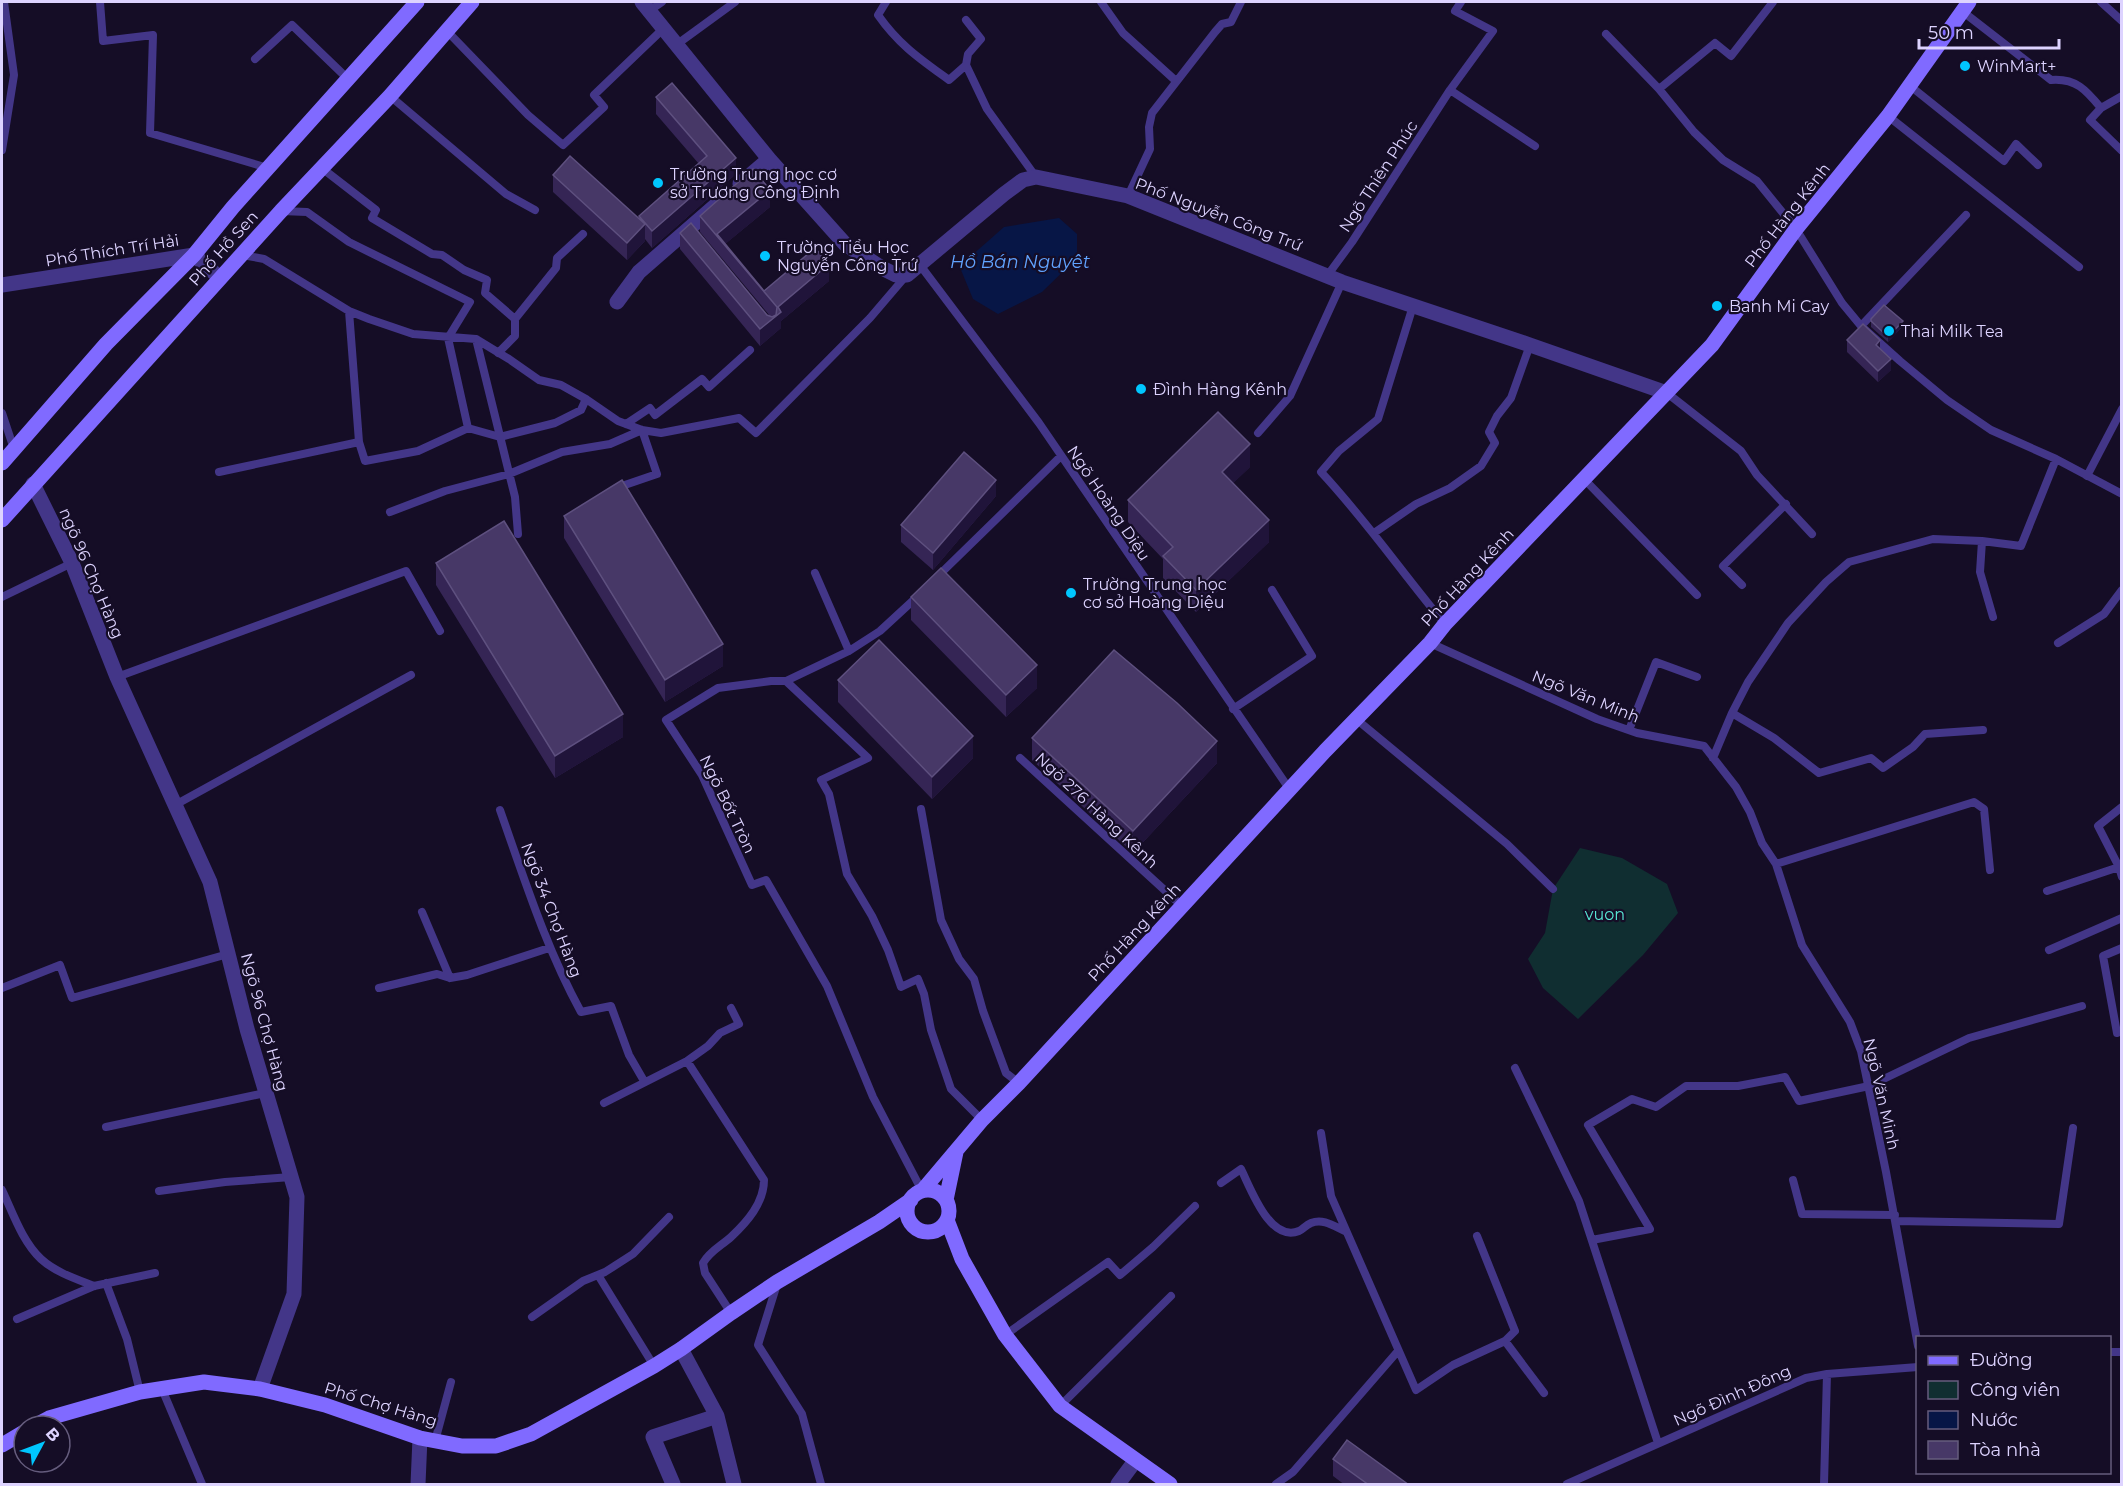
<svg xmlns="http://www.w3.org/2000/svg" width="2123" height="1486" font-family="Montserrat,sans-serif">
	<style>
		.green { fill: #102e31 }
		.water { fill: #071646 }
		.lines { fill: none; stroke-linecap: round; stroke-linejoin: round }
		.lane { stroke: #433688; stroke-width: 8 }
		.street { stroke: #433688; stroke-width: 15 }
		.secondary { stroke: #806aff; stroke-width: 15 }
		.wall { fill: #352555 }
		.shaded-wall { fill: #20143a }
		.building { fill: #473867; stroke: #5e507f; stroke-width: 1.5 }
		.poi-dot { fill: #00c6fe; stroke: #150d26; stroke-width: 2 }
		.labels { text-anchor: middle; stroke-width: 4.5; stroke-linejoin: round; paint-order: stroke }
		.poi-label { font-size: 16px; fill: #ddd3ff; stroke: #150d26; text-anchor: start }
		.street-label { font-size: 16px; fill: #ddd3ff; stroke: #150d26 }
		.park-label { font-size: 16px; fill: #57e7d4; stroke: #150d26 }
		.water-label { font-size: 18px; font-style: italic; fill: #61a3ff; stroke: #150d26 }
	</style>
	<rect width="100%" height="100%" fill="#150d26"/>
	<path class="green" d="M1580,848L1622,858L1667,884L1678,913L1643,955L1578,1019L1543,988L1528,959L1545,933L1553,889Z"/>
	<path class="water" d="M1059,218L1077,234V258L1042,292L998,314L973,299L961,270L970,257L1004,227Z"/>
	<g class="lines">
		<path class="lane" d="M100,2L103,41L153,35L150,133L268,168
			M886,2L878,15C899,45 920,59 949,80L966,65L968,54L981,39L966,20
			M1101,2L1123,33L1176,81
			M2101,2L2122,21
			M649,11L662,2
			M1962,11L2051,80C2076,78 2086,90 2101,108L2122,96
			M446,30L528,115L563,145L604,107L594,95L664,28
			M1606,34L1659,89L1694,132L1723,160L1757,181L1796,229L1842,303L1861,326L1900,361L1947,400L1991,430L2056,459L2122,494
			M676,45L735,2
			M255,59L292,25L348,79
			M966,65L987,109L1036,177
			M1909,85L2004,161L2016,144L2038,165
			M1659,89L1715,43L1731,56L1773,2
			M1450,90L1535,146
			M390,96L506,194L535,210
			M2101,108L2090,120L2122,151
			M1888,116L2079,267
			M2,150L14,75L4,2
			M323,169L376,210L372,218L432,254L442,255L464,270L487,280L485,293L515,319
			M1128,196L1150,149L1149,127L1152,113L1215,32L1222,24L1231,22L1241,2
			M281,211L307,212L349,242L470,302L448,338L468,428
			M242,255L264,259L349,311L369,319L413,334L476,339L509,359L539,380L561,385L586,399L618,421L642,430L661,433L739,418L756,433L870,318L905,277
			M920,265L1039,423L1290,790
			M1327,276L1352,242L1450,90L1493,31L1455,11L1461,2
			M1413,306L1378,419L1339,451L1321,472C1366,520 1403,574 1445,624
			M349,311L359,442L365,461L418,451L468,428L500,437L555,423L581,410L586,399
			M1861,326L1966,215
			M476,339L515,497L518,534
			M498,353L515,336V319L556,268L557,258L583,234
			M1667,393L1741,451L1757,475L1812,534
			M2,413L14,449
			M626,424L650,408L655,415L702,379L709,387L750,350
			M1258,433L1290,396L1342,282
			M219,472L359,442
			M2087,476L2122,409
			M1584,479L1697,595
			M390,512L445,491L509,474L562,452L610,444L642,430L657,474L616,488
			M1374,533L1416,504L1450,488L1481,466L1495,443L1489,432L1497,416L1511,398L1530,345
			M815,573L849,651
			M937,577L1061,456
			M1742,585L1723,566L1786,504
			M918,596L880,631L849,651L786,681H771L718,688L666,720L702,775L752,885L766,880L827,986L873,1097L922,1191
			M2,597L72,563
			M1993,617L1980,572L1982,541L2021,546L2056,459
			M1430,643L1597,719L1637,733L1704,746L1736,787L1750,812L1762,843L1776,864L1802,945L1850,1022L1861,1051L1886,1172L1918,1346
			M2058,643L2104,614L2122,590
			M117,677L406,571L440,631
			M786,681L868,758L821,780L829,794L847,874L872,916L888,950L901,987L918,979L924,994L931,1030L951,1089L982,1120
			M1233,709L1312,656L1272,590
			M1732,713L1774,738L1819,773L1871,758L1883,768L1913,747L1925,734L1983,730
			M1356,719L1507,844L1553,889
			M1629,730L1656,662L1697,677
			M1020,758L1182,906
			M1713,758L1732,713L1748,682L1788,623L1826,582L1849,562L1933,539L1982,541
			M175,805L411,675
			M921,809L941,920L959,959L974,979L983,1011L1006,1073L1019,1083
			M500,810C524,878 546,948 581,1012L611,1006L629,1055L644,1081
			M1776,864L1974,802L1984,809L1990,870
			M2119,867L2122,877
			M2047,891L2119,867L2098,826L2122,807
			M422,912L450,978
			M2049,950L2122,918
			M2,988L60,965L72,998L228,954
			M379,988L437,974L450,978L467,975L549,948
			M2117,1033L2103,956L2122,948
			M687,1061L764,1180C764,1203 747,1222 731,1237C721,1246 710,1251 703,1263L705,1273L731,1313
			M1515,1068L1579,1201L1658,1443
			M604,1103L687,1061L708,1046L720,1033L739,1024L731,1008
			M106,1127L265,1093
			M1321,1133L1331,1196L1416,1390L1453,1365L1505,1341L1544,1393
			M1793,1180L1802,1214L1895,1215
			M1221,1183L1241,1169C1251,1189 1270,1243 1299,1231C1303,1229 1306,1225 1311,1223C1323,1218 1334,1226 1345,1231
			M2,1190C13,1213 22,1241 41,1259C55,1272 76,1279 94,1286
			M159,1191L225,1182L291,1177
			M1896,1221L2059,1224L2073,1128
			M1477,1236L1515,1331L1505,1341
			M1592,1240L1650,1229L1588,1125L1632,1099L1656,1107L1686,1086H1738L1785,1077L1799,1101L1869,1086L1969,1038L2082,1006
			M598,1275L654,1366
			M106,1283L127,1339L140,1392
			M777,1284L758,1345L802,1414L821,1484
			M532,1317L583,1281L605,1272L633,1254L669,1217
			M17,1319L94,1286L155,1273
			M1005,1335L1108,1262L1120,1275L1153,1247L1195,1206
			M2110,1352H2122
			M162,1389L202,1484
			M1060,1406L1171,1296
			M435,1441L451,1382
			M1276,1484L1293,1472L1398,1351
			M1567,1484L1806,1378L1827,1374L1918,1367
			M1824,1484L1827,1374"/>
		<path class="street" d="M642,2L769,159L845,244L882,268L896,275H907L1004,194L1023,180L1036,177L1128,196L1342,282L1530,345L1667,393
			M740,184L769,159
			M2,285L194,255L220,278
			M617,302L639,272L715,206
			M33,484L72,563L117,677L210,882L247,1029L297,1197L294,1294L260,1389
			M681,1349L717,1416
			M418,1484L420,1438
			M673,1484L653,1437L717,1416L734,1484
			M1118,1484L1135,1461"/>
		<path class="secondary" d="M2,463L106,344L194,255L233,207L417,2
			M2,520L281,211L390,96L472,2
			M907 1211a21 21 0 1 1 42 0a21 21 0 1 1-42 0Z
			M922,1191L982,1120L1019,1083L1325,751L1430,643L1445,624L1712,345L1796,229L1888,116L1969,2
			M946,1200L956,1152
			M947,1220L962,1259L1005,1335L1060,1406L1170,1484
			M34,1426L49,1418L140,1392L204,1382L260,1389L325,1405L420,1438L462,1446H496L531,1434L654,1366L681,1349L731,1313L777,1282L879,1222L911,1200
			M2,1445L24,1432"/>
	</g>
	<path class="wall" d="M656,97L736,174L652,248L645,239V241L627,260L553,192V175L639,219V216L699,164L656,114Z
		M770,207L725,244L764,291L829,281L781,321V328L760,346L680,249V233L767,315L770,316L700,232V216Z
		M1871,321L1903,326L1888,342L1871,327Z
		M1847,340L1880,349L1891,370L1878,382L1847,352Z
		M1250,467L1233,483L1269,542L1196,612L1163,578V559L1128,522V500Z
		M996,496L933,570L901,542V525Z
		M564,516L723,666L665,702L564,538Z
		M436,563L623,737L555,778L436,585Z
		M911,597L1037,688L1006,717L911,620Z
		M838,680L973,758L932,799L838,702Z
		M1032,738L1217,763L1133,853L1032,760Z
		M1333,1459L1409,1485H1345L1333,1476Z"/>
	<path class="shaded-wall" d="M736,158V174L652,248V231Z
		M770,190V207L724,245L717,234Z
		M645,224V241L627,260V243Z
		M829,264V281L781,321V328L760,346V329L778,315V307Z
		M1903,321V326L1888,342V337Z
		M1880,340V351L1876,345Z
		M1891,359V370L1878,382V371Z
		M1250,444V467L1222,494V472Z
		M996,480V496L933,570V553Z
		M1269,520V542L1196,612V590Z
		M723,644V666L665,702V680Z
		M1037,665V688L1006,717V695Z
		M623,714V737L555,778V756Z
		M973,736V758L932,799V777Z
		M1217,741V763L1133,853V831Z"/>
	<path class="building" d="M672,83L736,158L652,231L639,216L707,156L656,97Z
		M570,156L645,224L627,243L553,175Z
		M753,169L770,190L717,234L764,291L815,248L829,264L778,307L781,312L760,329L680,233L691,223L767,315L772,317L776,315L777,307L700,216Z
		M1884,305L1903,321L1888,337L1871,321V319Z
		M1863,324L1880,340L1876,345L1891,359L1878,371L1847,340Z
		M1218,412L1250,444L1222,472L1269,520L1196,590L1163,556L1173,547L1128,500Z
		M964,452L996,480L933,553L901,525Z
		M622,480L723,644L665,680L564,516Z
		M504,521L623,714L555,756L436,563Z
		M941,568L1037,665L1006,695L911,597Z
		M879,640L973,736L932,777L838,680Z
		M1114,650L1177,703L1217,741L1133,831L1032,738Z
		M1347,1440L1409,1485H1369L1333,1459Z"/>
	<g class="poi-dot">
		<circle cx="1965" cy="66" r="6"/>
		<circle cx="658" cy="183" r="6"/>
		<circle cx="765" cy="256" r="6"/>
		<circle cx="1717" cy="306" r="6"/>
		<circle cx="1889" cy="331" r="6"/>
		<circle cx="1141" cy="389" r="6"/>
		<circle cx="1071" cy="593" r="6"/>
	</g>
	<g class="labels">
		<g class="poi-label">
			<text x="1977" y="72">WinMart+</text>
			<text x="670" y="180">Trường Trung học cơ<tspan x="670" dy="18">sở Trương Công Định</tspan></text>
			<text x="777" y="253">Trường Tiểu Học<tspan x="777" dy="18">Nguyễn Công Trứ</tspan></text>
			<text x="1729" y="312">Banh Mi Cay</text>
			<text x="1901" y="337">Thai Milk Tea</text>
			<text x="1153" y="395">Đình Hàng Kênh</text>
			<text x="1083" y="590">Trường Trung học<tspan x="1083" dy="18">cơ sở Hoàng Diệu</tspan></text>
		</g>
		<g class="street-label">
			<text transform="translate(1378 176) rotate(-57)" y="6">Ngõ Thiên Phúc</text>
			<text transform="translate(1219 214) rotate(21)" y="6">Phố Nguyễn Công Trứ</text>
			<text transform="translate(1787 215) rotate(-52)" y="6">Phố Hàng Kênh</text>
			<text transform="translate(223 248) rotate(-48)" y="6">Phố Hồ Sen</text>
			<text transform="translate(112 250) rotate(-9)" y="6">Phố Thích Trí Hải</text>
			<text transform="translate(1109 503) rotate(56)" y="6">Ngõ Hoàng Diệu</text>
			<text transform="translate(92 573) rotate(67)" y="6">ngõ 96 Chợ Hàng</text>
			<text transform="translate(1467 577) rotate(-47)" y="6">Phố Hàng Kênh</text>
			<text transform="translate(1586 696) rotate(22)" y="6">Ngõ Văn Minh</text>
			<text transform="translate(728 804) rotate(64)" y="6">Ngõ Bốt Tròn</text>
			<text transform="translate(1097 810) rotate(43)" y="6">Ngõ 276 Hàng Kênh</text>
			<text transform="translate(552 910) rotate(69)" y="6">Ngõ 34 Chợ Hàng</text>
			<text transform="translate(1134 932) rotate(-47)" y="6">Phố Hàng Kênh</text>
			<text transform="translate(265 1022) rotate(75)" y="6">Ngõ 96 Chợ Hàng</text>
			<text transform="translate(1882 1094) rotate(77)" y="6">Ngõ Văn Minh</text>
			<text transform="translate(1732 1395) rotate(-24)" y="6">Ngõ Đình Đông</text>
			<text transform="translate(381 1404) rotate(17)" y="6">Phố Chợ Hàng</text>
		</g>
		<g class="park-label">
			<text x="1605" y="920">vuon</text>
		</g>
		<g class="water-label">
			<text x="1020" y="268">Hồ Bán Nguyệt</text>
		</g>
	</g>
	<rect width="2123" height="1486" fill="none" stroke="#ddd3ff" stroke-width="6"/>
	<rect x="1916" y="1336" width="195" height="138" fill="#150d26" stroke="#655c7d" stroke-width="1.5"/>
	<rect x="1928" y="1356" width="30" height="9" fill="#806aff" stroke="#655c7d" stroke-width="1.5"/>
	<text x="1970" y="1366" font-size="18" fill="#ddd3ff">Đường</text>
	<rect x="1928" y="1381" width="30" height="18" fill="#102e31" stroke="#655c7d" stroke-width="1.5"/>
	<text x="1970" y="1396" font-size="18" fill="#ddd3ff">Công viên</text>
	<rect x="1928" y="1411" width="30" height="18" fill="#071646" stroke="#655c7d" stroke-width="1.5"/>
	<text x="1970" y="1426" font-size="18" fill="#ddd3ff">Nước</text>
	<rect x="1928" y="1441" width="30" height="18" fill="#473867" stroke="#655c7d" stroke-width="1.5"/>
	<text x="1970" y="1456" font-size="18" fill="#ddd3ff">Tòa nhà</text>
	<g transform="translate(42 1444) rotate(49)"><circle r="28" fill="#150d26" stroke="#655c7d" stroke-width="1.5"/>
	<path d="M0-4.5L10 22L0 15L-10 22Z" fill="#00c6fe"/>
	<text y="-9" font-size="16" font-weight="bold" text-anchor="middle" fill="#ddd3ff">B</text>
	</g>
	<path d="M1919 39v9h140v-9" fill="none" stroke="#ddd3ff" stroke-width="3"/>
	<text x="1928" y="39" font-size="18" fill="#ddd3ff" stroke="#150d26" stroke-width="4.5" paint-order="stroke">50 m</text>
</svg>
